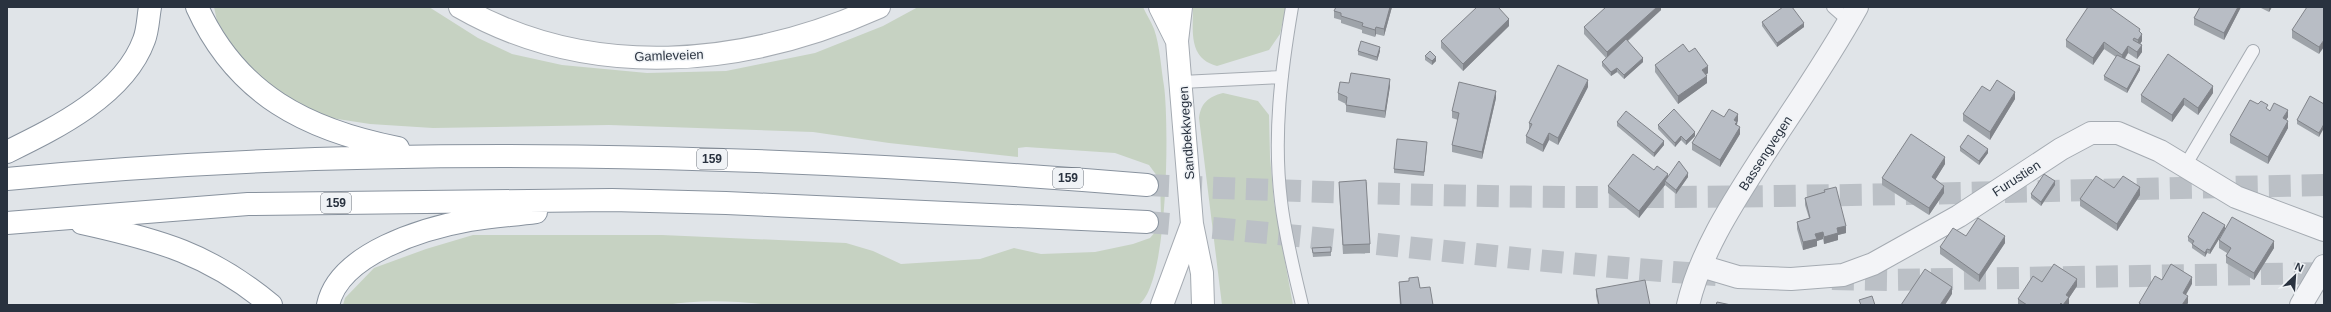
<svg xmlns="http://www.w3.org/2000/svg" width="2331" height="312" font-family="Helvetica,sans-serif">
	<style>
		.green { fill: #c6d2c2 }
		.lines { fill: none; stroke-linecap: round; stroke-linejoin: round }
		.motorway-tunnel { stroke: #bbc0c6; stroke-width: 22; stroke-dasharray: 22 11; stroke-linecap: butt }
		.service-casing { stroke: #a5abb2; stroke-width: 14 }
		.minor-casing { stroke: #a5abb2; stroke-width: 24 }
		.secondary-casing { stroke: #a5abb2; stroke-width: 24 }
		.motorway-casing { stroke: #88929e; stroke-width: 24 }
		.service { stroke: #f3f4f7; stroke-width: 12 }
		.minor { stroke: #f3f4f7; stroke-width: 22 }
		.secondary { stroke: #fff; stroke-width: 22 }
		.motorway { stroke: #fff; stroke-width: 22 }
		.wall { fill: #9ea3a9 }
		.shaded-wall { fill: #81848a }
		.building { fill: #b8bdc5; stroke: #81848a }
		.labels { text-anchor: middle; stroke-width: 3; stroke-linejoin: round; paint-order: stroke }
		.shield { fill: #f0f3f6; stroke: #656c76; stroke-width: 1 }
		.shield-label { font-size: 12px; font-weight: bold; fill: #29323f }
		.street-label { font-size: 13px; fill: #29323f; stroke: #f0f3f6 }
	</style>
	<rect width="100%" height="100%" fill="#e0e4e8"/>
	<path class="green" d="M214,7H429L478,38L512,54L562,65L647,73L726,71L815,53L883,26L918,7H1143C1146,14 1151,21 1154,29C1160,46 1161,68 1164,86C1169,121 1169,287 1138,305H770C735,301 701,299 666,305H343L345,298L374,268L426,249L473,235H662L846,243L873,251L901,264L980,259L1014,248L1041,254L1095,252L1133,244L1150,238L1156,231L1161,216L1160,180L1149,165L1115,153L1026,147L1018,148V157L889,143L813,132L609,125L433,128L370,124L331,118L280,95L244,65L217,21Z
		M1193,7H1286L1280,34L1269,50L1217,66C1188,58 1193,31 1193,7Z
		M1223,93L1258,101L1269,115L1270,157L1274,202L1293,305H1222L1199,118C1201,103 1208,97 1223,93Z"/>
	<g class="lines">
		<path class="motorway-tunnel" d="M1147,185C1287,191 1427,196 1567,197C1819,198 2072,190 2324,185
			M1147,222C1337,238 1526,262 1716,275
			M1832,279L1888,280L2324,273"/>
		<g class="service-casing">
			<path id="service" d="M1292,7C1281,71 1273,136 1281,201C1285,236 1294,271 1302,305
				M1833,7L1849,21
				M1182,82L1282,77
				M2185,166L2253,51"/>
		</g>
		<g class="minor-casing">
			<path id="minor" d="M1701,266L1738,277L1791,279L1843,275L1873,264L1959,216L2061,149L2091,133H2118L2160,151L2236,197L2324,230
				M1688,305C1701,250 1734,201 1764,154C1796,105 1829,58 1857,7
				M2301,305L2324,266"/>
		</g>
		<g class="secondary-casing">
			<path id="secondary" d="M460,7C591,82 745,67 879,7
				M1160,7L1177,41
				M1181,7L1177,41L1192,224L1202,273L1203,305
				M1162,305L1192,224"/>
		</g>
		<g class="motorway-casing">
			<path id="motorway" d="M197,7C237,95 307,130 398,148
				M7,152C56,128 124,95 144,40C148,30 148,18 150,7
				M7,179C386,142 768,154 1147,185
				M7,223L248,204L612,200L726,203L1147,222
				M82,223C159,240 210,254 271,305
				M328,305C339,253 425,228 470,220C492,216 514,215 536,212"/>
		</g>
		<use href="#service" class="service"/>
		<use href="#minor" class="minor"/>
		<use href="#secondary" class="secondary"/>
		<use href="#motorway" class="motorway"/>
	</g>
	<path class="wall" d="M1392,7L1384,36L1376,34L1375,37L1362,33V30L1341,23V20L1334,18V11Z
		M1661,7V10L1628,41L1643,62L1624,79L1617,72L1611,76L1602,66V62L1606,58L1584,34V27Z
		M2200,7H2241L2224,40L2194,25V18Z
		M2259,7H2272L2269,12Z
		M2324,7L2319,54L2292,38V30Z
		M1762,22L1804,27L1777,47L1762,26Z
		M1509,26L1463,71L1441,48V41Z
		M2140,32L2142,41L2140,44L2142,52L2137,59L2128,53L2125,59L2140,70L2127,93L2104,80V76L2116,57L2104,49L2093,65L2066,47V40Z
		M1358,51H1380L1377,61L1358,55Z
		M1689,52L1708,73L1706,75L1707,83L1678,104L1655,72V65Z
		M1425,56L1436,61L1432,65L1425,60Z
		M1390,86L1385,118L1346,112V104L1338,100V93Z
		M1588,87L1558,145L1549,140L1543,152L1526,143V136L1529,130V123Z
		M1990,91L2015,99L1990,140L1963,121V114Z
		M2213,93L2198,115L2184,105L2172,122L2141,102V95Z
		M1496,98L1482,159L1452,152V145L1458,120L1452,118V111Z
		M2324,104L2319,137L2297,124V120Z
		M2268,110L2288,117L2286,120L2288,128L2268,164L2230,143V135Z
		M1724,117L1738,121L1737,125L1740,134L1720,167L1692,150V143Z
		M1617,122L1664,145L1654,157L1617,126Z
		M1658,125L1695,136L1686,145L1681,140L1675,147L1658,129Z
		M1427,146L1424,176L1394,173V169Z
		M1960,147L1988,153L1979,165L1960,151Z
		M1945,164L1935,180L1944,193L1929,215L1882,185V178Z
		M1654,170L1668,177H1688L1676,194L1665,185L1639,218L1608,193V186Z
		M1339,182L1370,244V253L1343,254L1339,191Z
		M2055,185L2041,206L2031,198V194Z
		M2114,188L2140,195L2117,231L2080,206V199Z
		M1824,190L1846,233L1838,235V240L1824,244L1823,239L1817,241V246L1803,250L1797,229V222L1809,218L1805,205V198L1824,192Z
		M2225,229L2210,254L2207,253L2205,257L2192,248V244L2188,241V237Z
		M1966,236L2005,243L1979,282L1940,254V247Z
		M2219,240L2274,248L2254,280L2226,263V256L2227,253L2219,248Z
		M1331,247V256L1313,257L1312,248Z
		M1409,278L1420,288L1433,305H1400L1399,290V282L1409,281Z
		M2042,282L2077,286L2069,298V304L2068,305H2018V299Z
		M1596,289L1650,305H1598L1596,296Z"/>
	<path class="shaded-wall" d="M1390,7H1392L1384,36V29Z
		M1657,7H1661V10L1607,59V52Z
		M2238,7H2241L2224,40V33Z
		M2270,7H2272L2269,12V8Z
		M1509,19V26L1463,71V64Z
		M1804,23V27L1777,47V43Z
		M1376,27V34L1375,37V30Z
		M2142,34V41L2138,47V40Z
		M2324,40V47L2319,54V47Z
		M2104,42V49L2093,65V58Z
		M2142,45V52L2137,59V52Z
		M2128,46V53L2122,62V55Z
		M1380,47V51L1377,61V57Z
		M1436,57V61L1432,65V61Z
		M1643,58V62L1624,79V75Z
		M1708,66V73L1702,77V70Z
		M2140,66V70L2127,93V89Z
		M1617,68V72L1611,76V72Z
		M1707,76V83L1678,104V96Z
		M1390,79V86L1385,118V111Z
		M1588,80V87L1558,145V138Z
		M2213,86V93L2198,115V108Z
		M1496,91V98L1482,159V152Z
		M2015,92V99L1990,140V132Z
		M2184,98V105L2172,122V115Z
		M2288,110V117L2283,125V118Z
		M1738,114V121L1737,122V129L1734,120Z
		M2288,121V128L2268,164V157Z
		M2324,124V128L2319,137V133Z
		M1740,127V134L1720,167V160Z
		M1695,132V136L1686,145V141Z
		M1549,133V140L1543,152V145Z
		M1681,136V140L1675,147V143Z
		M1664,141V145L1654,157V153Z
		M1988,149V153L1979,165V161Z
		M1945,157V164L1932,185V177Z
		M1688,173V177L1676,194V190Z
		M1668,174V182L1665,181V185L1639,218V211Z
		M2055,181V185L2041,206V202Z
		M1944,186V193L1929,215V208Z
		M2140,187V195L2117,231V224Z
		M2225,225V229L2210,254V250Z
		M1846,226V233L1838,235V240L1824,244V237L1837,228Z
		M1823,232V239L1817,241V246L1803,250V242L1815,234Z
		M2005,236V243L1979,282V275Z
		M2274,241V248L2254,280V273Z
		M2207,249V253L2205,257V253Z
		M2192,277V284L2183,300V293Z
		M2077,279V286L2069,298V304L2068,305H2063L2066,295Z
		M1952,287V294L1945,305H1940Z
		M2188,296V303L2187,305H2182Z"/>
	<path class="building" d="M1336,7H1390L1384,29L1376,27L1375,30L1362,26L1363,23L1341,16V13L1334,11Z
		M1477,7H1498L1509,19L1463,64L1441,41Z
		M1606,7H1657L1607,52L1584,27Z
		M1783,7H1792L1804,23L1777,43L1762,22Z
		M2088,7H2109L2140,29L2139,31L2142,34L2138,40L2134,38L2133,40L2142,45L2137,52L2128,46L2122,55L2104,42L2093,58L2066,40Z
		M2200,7H2238L2224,33L2194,18Z
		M2307,7H2324V40L2319,47L2292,30Z
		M1626,39L1643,58L1624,75L1617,68L1611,72L1602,62Z
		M1361,41L1380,47L1377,57L1358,51Z
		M1683,44L1689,52L1695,48L1708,66L1702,70L1707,76L1678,96L1655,65Z
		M1430,51L1436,57L1432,61L1425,56Z
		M2168,54L2213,86L2198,108L2184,98L2172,115L2141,95Z
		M2117,55L2140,66L2127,89L2104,76Z
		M1558,65L1588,80L1558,138L1549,133L1543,145L1526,136L1532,124L1529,123Z
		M1351,73L1390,79L1385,111L1346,105L1347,97L1338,93L1340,82L1349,83Z
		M1997,80L2015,92L1990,132L1963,114L1982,86L1990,91Z
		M1459,82L1496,91L1482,152L1452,145L1459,113L1452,111Z
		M2310,96L2324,104V124L2319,133L2297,120Z
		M2250,100L2258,104L2261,101L2268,105L2266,108L2270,111L2274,103L2288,110L2283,118L2288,121L2268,157L2230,135Z
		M1674,109L1695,132L1686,141L1681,136L1675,143L1658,125Z
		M1729,109L1738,114L1734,120L1737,122L1735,124L1740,127L1720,160L1692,143L1712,110L1724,117Z
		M1626,111L1664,141L1654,153L1617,122Z
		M1911,134L1945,157L1932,177L1944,186L1929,208L1882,178Z
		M1968,135L1988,149L1979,161L1960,147Z
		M1397,139L1427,142L1424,172L1394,169Z
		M1633,154L1654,170L1657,166L1668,174L1639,211L1608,186Z
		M1679,161L1688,173L1676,190L1665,181Z
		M2044,174L2055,181L2041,202L2031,194Z
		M2096,176L2114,188L2123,176L2140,187L2117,224L2080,199Z
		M1366,180L1370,244L1343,245L1339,182Z
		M1836,187L1846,226L1837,228L1838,233L1824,237L1823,232L1815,234L1817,239L1803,242L1797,222L1810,218L1805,198L1825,192L1824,190Z
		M2203,212L2225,225L2210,250L2207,249L2205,253L2192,244L2194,241L2188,237Z
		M2232,217L2274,241L2254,273L2226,256L2231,248L2219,240Z
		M1978,218L2005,236L1979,275L1940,247L1953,228L1966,236Z
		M1331,247V252L1313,253L1312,248Z
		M2054,264L2077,279L2066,295L2069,297L2063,305L2061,303L2059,305H2027L2018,299L2033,276L2042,282Z
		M2171,264L2192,277L2183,293L2188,296L2182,305H2142L2139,303L2155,276L2162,280Z
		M1925,269L1952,287L1940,305H1901Z
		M1418,277L1420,288L1430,287L1433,305H1401L1399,282L1409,281V278Z
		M1645,280L1650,305H1599L1596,289Z
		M1872,296L1875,305H1861L1859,300Z
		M1717,302L1731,305H1716Z"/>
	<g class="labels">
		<g class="shield">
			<rect x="697" y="149" width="30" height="20" rx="3"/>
			<rect x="1053" y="168" width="30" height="20" rx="3"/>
			<rect x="321" y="193" width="30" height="20" rx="3"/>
		</g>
		<g class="shield-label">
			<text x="712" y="163">159</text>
			<text x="1068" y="182">159</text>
			<text x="336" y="207">159</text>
		</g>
		<g class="street-label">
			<text transform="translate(669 55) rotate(-2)" y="5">Gamleveien</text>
			<text transform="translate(1186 133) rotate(-94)" y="5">Sandbekkvegen</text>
			<text transform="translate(1765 153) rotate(-57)" y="5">Bassengvegen</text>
			<text transform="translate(2016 178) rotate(-33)" y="5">Furustien</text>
		</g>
	</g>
	<rect width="2331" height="312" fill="none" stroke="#29323f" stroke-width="16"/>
	<g transform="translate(2295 276) rotate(25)" stroke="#f0f3f6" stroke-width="3" paint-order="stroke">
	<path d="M0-3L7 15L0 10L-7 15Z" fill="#29323f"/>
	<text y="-6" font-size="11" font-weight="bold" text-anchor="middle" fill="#29323f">N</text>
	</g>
</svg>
